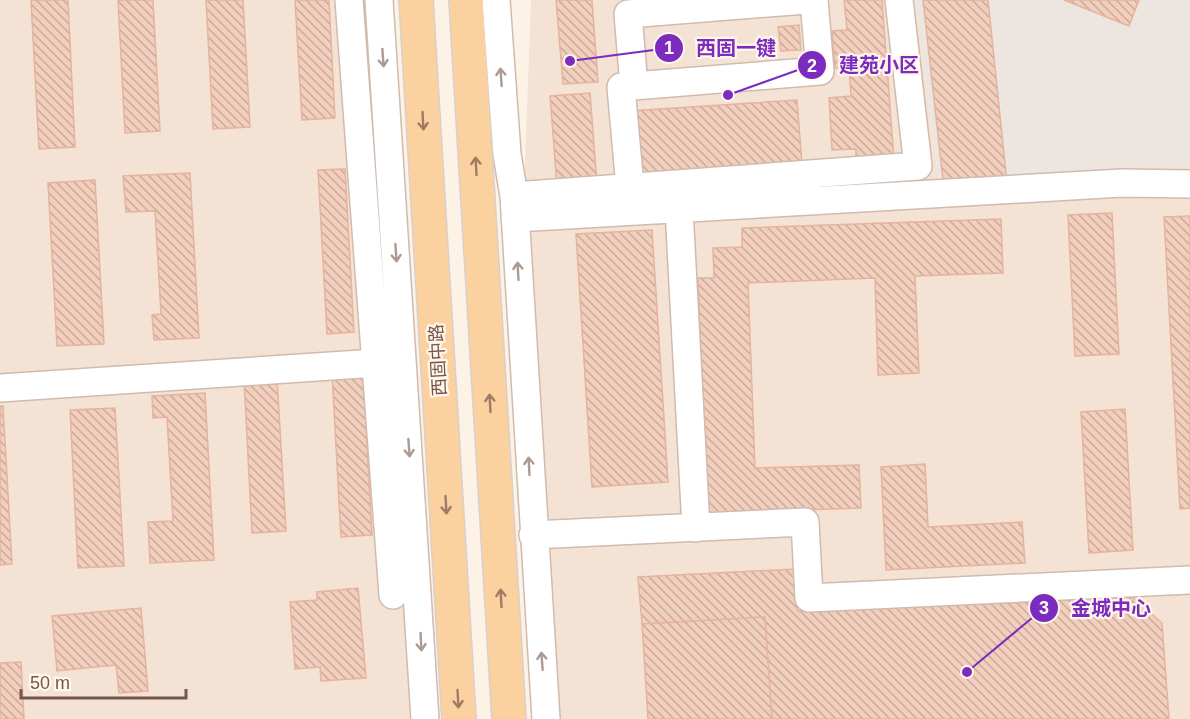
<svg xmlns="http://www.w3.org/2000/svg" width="1190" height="719" font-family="Arial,'Noto Sans SC',sans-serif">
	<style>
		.residential { fill: #f4e3d4 }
		.industrial { fill: #ede5e0 }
		.building { fill: url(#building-back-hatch); stroke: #e5b39e; stroke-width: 1.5 }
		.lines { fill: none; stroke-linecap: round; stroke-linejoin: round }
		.street-casing { stroke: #d0bbae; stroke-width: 30 }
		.primary-casing { stroke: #d9d0cc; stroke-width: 36 }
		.street { stroke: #fff; stroke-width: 27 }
		.primary { stroke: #fbd19f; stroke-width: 33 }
		.oneway { stroke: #ad9a92 }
		.oneway2 { stroke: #9e7b64 }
		.labels { text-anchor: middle; stroke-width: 4.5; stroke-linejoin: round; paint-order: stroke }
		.street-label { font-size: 18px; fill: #76564a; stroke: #fff6ec }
		.leader { fill: none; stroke: #7b2cbf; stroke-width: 2 }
		.callout-dot { fill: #7b2cbf; stroke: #fff6ec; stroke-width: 2 }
		.mark-label { font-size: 18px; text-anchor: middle; font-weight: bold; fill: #fff }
		.callout-label { font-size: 20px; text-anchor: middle; font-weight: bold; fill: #7b2cbf; stroke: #fff6ec; stroke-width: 4.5; stroke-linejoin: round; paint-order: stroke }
	</style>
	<defs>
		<pattern id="building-back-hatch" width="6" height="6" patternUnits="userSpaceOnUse" patternTransform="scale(1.5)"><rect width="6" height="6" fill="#f2cebd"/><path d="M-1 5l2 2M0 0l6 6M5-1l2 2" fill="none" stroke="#c9aa9c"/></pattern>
	</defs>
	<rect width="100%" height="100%" fill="#fcf2e6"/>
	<path class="residential" d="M0,0H363L424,719H0Z
		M531,0H915L940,189L1190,164V719H558L523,217Z"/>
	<path class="industrial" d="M915,0H1190V164L940,189Z"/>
	<path class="building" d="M31,0H68L75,147L39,149Z
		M118,0H153L160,131L125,133Z
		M206,0H243L250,127L213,129Z
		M295,0H329L335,118L302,120Z
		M556,0H592L598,82L563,84Z
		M844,0H882L894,160L856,162V149L832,150L829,98L851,96L849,67L835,68L832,31L847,30Z
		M923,0H988L1007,183L944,189Z
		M1064,0H1139L1129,26Z
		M799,25L801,50L781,51L778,27Z
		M590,93L597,184L557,186L550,96Z
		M797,100L802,164L633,175L629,111Z
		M345,169L354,332L327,334L318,170Z
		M190,173L199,338L154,340L152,315L161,314L155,211L126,212L123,176Z
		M95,180L104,344L57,346L48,183Z
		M1112,213L1119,354L1075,356L1068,215Z
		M1190,216V508L1180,509L1164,217Z
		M1001,219L1003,273L915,276L919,373L878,375L875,278L748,283L755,468L859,465L861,508L706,513L698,278H714L713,248L742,247V228Z
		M652,230L668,482L592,487L576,234Z
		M363,371L372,535L341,537L332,373Z
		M277,378L286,531L252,533L244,380Z
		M205,393L214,560L150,563L148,522L173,521L167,417L153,418L152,396Z
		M0,406H3L12,564L0,565Z
		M115,408L124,566L78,568L70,410Z
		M1125,409L1133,550L1089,553L1081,412Z
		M925,464L928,527L1022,522L1025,563L886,570L881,467Z
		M796,569L798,611L1130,595L1162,623L1169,719H772L765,617L642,624L638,577Z
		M358,588L366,678L321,681L320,667L295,669L290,602L317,600V592Z
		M141,608L148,691L119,693L116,665L57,671L52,616Z
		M765,617L772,719H648L642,624Z
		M21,662L24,719H0V663Z"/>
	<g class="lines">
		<g class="street-casing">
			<path id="street" d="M349,0L393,595
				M379,0L425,719
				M496,0L507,154L514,196L546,719
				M634,86L628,14L806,0
				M630,187L621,87L820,71L814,0
				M514,196L918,166L899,0
				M679,209L696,528
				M515,218L1122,183L1190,184
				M0,388L376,363
				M533,535L805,522L809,598L1190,580"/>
		</g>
		<g class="primary-casing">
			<path id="primary" d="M416,0L459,719
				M466,0L509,719"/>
		</g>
		<use href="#street" class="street"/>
		<use href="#primary" class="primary"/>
	</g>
	<defs><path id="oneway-shaft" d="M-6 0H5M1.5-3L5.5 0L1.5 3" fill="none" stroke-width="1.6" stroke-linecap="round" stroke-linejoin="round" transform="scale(1.5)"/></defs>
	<g class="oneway">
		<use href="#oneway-shaft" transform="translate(383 58) rotate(86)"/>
		<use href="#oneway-shaft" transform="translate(501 77) rotate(-94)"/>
		<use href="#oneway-shaft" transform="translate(396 253) rotate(86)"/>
		<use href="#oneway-shaft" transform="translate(518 271) rotate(-93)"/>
		<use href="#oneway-shaft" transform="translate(409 448) rotate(86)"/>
		<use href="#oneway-shaft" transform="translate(529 466) rotate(-93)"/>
		<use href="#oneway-shaft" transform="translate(421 642) rotate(87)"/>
		<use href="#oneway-shaft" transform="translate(542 661) rotate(-94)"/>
	</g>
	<g class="oneway2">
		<use href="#oneway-shaft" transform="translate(423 121) rotate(87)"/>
		<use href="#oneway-shaft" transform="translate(476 166) rotate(-93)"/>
		<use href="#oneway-shaft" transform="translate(490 403) rotate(-93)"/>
		<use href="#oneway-shaft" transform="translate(446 505) rotate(87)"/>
		<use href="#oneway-shaft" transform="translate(501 598) rotate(-93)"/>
		<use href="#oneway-shaft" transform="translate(458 699) rotate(87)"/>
	</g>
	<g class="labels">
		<g class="street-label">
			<text transform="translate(438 360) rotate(-93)" y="6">西固中路</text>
		</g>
	</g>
	<path class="leader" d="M570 61L669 48M728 95L812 65M967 672L1044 608"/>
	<g class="callout-dot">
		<circle cx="570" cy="61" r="6"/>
		<circle cx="728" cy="95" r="6"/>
		<circle cx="967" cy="672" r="6"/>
		<circle cx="669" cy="48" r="15"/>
		<circle cx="812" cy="65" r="15"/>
		<circle cx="1044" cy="608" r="15"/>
	</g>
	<g class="mark-label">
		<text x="669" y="54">1</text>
		<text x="812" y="72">2</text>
		<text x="1044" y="614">3</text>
	</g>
	<g class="callout-label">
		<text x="736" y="55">西固一键</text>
		<text x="879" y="72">建苑小区</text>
		<text x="1111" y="615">金城中心</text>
	</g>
	<path d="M21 689v9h165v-9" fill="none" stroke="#76564a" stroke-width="3"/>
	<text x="30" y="689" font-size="18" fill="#76564a" stroke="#fff6ec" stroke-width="4.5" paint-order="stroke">50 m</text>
</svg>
